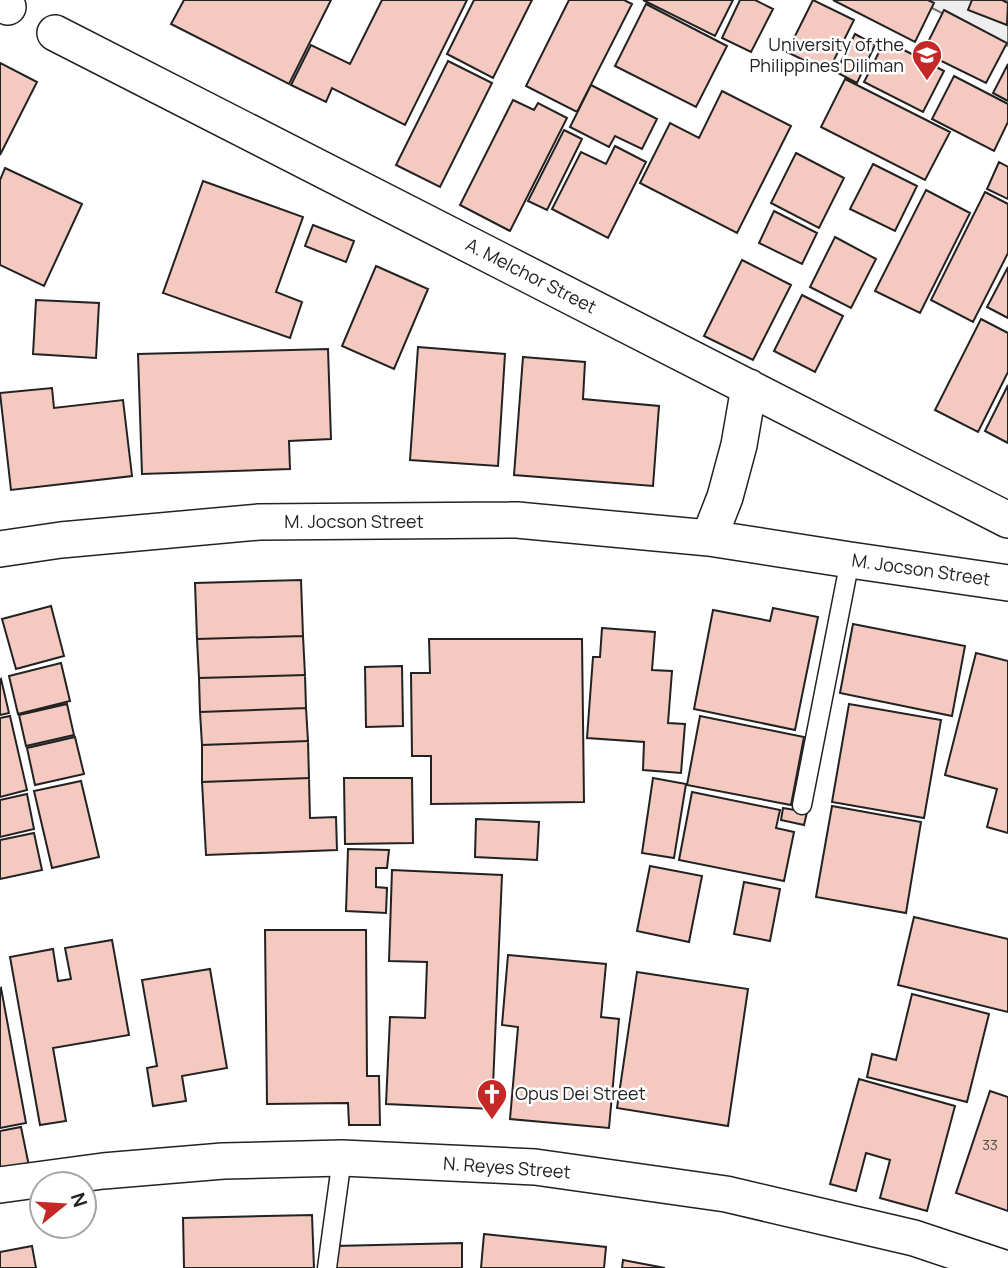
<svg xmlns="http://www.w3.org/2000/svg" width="1008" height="1268" font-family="Manrope,sans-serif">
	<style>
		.green { fill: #eee; stroke: #6f6f6f; stroke-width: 2 }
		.building { fill: #f3c9c0; stroke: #222; stroke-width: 2 }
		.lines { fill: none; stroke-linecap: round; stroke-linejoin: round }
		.lane-casing { stroke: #222; stroke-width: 21 }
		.street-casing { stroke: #222; stroke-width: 38 }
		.lane { stroke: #fff; stroke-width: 18 }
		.street { stroke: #fff; stroke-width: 35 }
		.labels { text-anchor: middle; stroke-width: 5; stroke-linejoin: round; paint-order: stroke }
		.number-label { font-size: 14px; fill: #564c4a }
		.poi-label { font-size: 18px; fill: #222; stroke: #fff; text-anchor: end }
		.street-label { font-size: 18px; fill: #222; stroke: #fff }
	</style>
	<rect width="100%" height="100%" fill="#fff"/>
	<path class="green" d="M916,0H1008V46Z"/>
	<path class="building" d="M184,0H331L289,84L171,24Z
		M382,0H467L405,125L332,88L326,102L291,85L311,45L350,64Z
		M474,0H532L493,78L447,54Z
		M569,0H624L632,4L577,112L526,86Z
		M643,0H733L715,36Z
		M740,0H755L773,9L751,52L722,38Z
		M813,0L854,20L828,72L787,52Z
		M833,0H928L934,3L915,42Z
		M972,0H1002L1008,3L1007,25L968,10Z
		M646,4L727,46L696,107L615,66Z
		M944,10L1007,43L986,83L923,52Z
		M855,34L875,45L857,83L836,72Z
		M885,40L944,71L923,112L864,82Z
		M448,61L492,83L440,187L396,165Z
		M0,63L37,82L0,155Z
		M1008,64V101L993,93Z
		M954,76L1008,104V122L994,151L932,119Z
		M845,79L950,132L925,180L821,127Z
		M591,85L657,119L642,149L615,136L609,147L570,127Z
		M722,91L791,126L737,233L640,183L670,123L699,138Z
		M513,100L534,110L538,103L567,118L510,231L460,205Z
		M564,130L582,139L547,210L528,201Z
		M615,146L646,162L608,238L552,209L581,152L606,164Z
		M796,153L844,178L819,228L771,203Z
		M999,162L1008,167V199L987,189Z
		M873,164L917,186L895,231L850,209Z
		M5,168L82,204L44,286L0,265V180Z
		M203,181L303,217L276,292L302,302L290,338L163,293Z
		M926,190L970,213L920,313L875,291Z
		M985,192L1008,204V253L973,322L931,300Z
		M774,211L817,233L802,264L759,243Z
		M313,225L354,241L346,262L305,246Z
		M835,237L876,259L851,308L810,287Z
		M742,260L791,285L753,360L704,336Z
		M376,266L428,289L394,369L342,346Z
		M1008,267V318L987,307Z
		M802,295L843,316L815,372L774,351Z
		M36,300L99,303L96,358L33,354Z
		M981,319L1008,333V372L978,432L935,410Z
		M418,347L505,354L498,466L410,460Z
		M328,349L331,439L289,441L290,469L142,474L138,354Z
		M523,357L585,362L583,399L659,406L653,486L514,475Z
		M1008,385V443L985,431Z
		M52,388L54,408L123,400L132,476L11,490L0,393Z
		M301,580L303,636L197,639L195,583Z
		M51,606L64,656L16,669L2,619Z
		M773,608L818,617L795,730L694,709L713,610L770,621Z
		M853,624L965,646L952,716L840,693Z
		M602,628L655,632L652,670L672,671L668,723L685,724L681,773L643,770L644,742L587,738L593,657H600Z
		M303,636L305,675L199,678L197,639Z
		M429,639H582L584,802L431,804V756H412L411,673H430Z
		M976,653L1008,661V833L987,827L997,789L945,775Z
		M61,663L70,701L18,714L9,676Z
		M402,666L403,726L366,727L365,667Z
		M305,675L306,708L200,712L199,678Z
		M1,679L9,713L0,715V680Z
		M67,704L74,735L26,746L19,715Z
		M849,704L941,720L924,818L832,802Z
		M306,708L308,741L202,745L200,712Z
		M10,716L27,790L0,797V718Z
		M700,716L804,737L791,805L687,785Z
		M75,737L84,774L35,785L27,748Z
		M308,741L309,778L202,782V745Z
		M309,778L310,818L336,817L337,850L206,855L202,782Z
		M344,778H412L413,843L345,844Z
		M653,778L686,784L674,858L642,853Z
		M81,781L99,857L52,868L34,791Z
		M692,792L780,810L776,828L794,832L784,881L679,860Z
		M27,794L34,829L0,837V800Z
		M832,806L921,822L906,913L816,897Z
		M783,808L807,812L804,825L781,820Z
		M476,819L539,822L537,860L475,857Z
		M34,833L42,870L0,879V840Z
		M348,849L389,850L387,868H376V887L387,888L386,913L346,911Z
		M650,866L702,876L689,942L637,931Z
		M392,870L502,875L492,1109L386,1104L390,1017L425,1018L427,962L389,961Z
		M744,882L780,889L770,941L734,934Z
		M914,917L1008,939V1012L898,985Z
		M265,930H366L367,1076H379L380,1125H349L348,1103L267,1104Z
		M112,940L129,1035L53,1048L66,1121L40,1125L10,957L53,949L58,981L71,979L65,948Z
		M508,955L606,964L601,1017L619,1019L609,1128L510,1119L518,1027L502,1025Z
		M210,969L227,1068L182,1076L186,1101L153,1106L147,1068L157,1066L142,980Z
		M637,972L748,989L728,1126L617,1108Z
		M1,988L26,1123L0,1128V989Z
		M912,994L989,1014L967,1102L867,1077L872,1054L896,1060Z
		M859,1079L955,1106L927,1211L880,1198L890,1160L866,1153L856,1191L830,1184Z
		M990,1091L1008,1097V1211L956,1193Z
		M21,1127L31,1176L0,1181V1131Z
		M312,1215L314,1268H184L183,1218Z
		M484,1234L606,1247L604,1268H481Z
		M462,1243V1268H335L334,1246Z
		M32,1246L36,1268H0V1252Z
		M623,1260L665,1268H622Z"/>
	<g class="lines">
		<g class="lane-casing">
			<path id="lane" d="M802,805L850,560
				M327,1268L342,1158"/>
		</g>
		<g class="street-casing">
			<path id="street" d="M0,3L8,7
				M55,33L1008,520
				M709,538L725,497L739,445L749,387
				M0,549L61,540L259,522L517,520L709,538L850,560L1008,583
				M0,1185L103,1171L223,1161L342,1158L535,1167L726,1194L914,1238L1004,1268"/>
		</g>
		<use href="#lane" class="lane"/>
		<use href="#street" class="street"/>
	</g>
	<defs>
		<g id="university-pin" transform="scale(1.575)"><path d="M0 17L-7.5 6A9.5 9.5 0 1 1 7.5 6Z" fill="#c62828" stroke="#fff"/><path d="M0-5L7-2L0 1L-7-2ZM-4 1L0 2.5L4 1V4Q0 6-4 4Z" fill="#fff"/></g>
		<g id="church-pin" transform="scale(1.575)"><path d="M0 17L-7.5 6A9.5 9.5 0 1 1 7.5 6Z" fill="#c62828" stroke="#fff"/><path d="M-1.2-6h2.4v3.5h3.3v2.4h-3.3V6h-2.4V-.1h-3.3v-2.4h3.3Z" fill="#fff"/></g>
	</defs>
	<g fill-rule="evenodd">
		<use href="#university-pin" x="927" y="55"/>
		<use href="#church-pin" x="492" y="1094"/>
	</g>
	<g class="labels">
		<g class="number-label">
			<text x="990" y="1150">33</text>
		</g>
		<g class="poi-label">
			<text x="904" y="51">University of the<tspan x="904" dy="21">Philippines Diliman</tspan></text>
			<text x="515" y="1100" text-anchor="start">Opus Dei Street</text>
		</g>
		<g class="street-label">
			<text transform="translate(531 276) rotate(27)" y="6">A. Melchor Street</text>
			<text x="354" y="528">M. Jocson Street</text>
			<text transform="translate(921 570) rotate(8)" y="6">M. Jocson Street</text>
			<text transform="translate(507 1168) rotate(4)" y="6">N. Reyes Street</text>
		</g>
	</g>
	<g transform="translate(63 1205) rotate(72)"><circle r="33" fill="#ffffff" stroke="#a7a7a7" stroke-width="2"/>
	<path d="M0-5L12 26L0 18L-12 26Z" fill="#c62828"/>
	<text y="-10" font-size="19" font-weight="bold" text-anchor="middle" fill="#222222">N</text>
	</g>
</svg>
